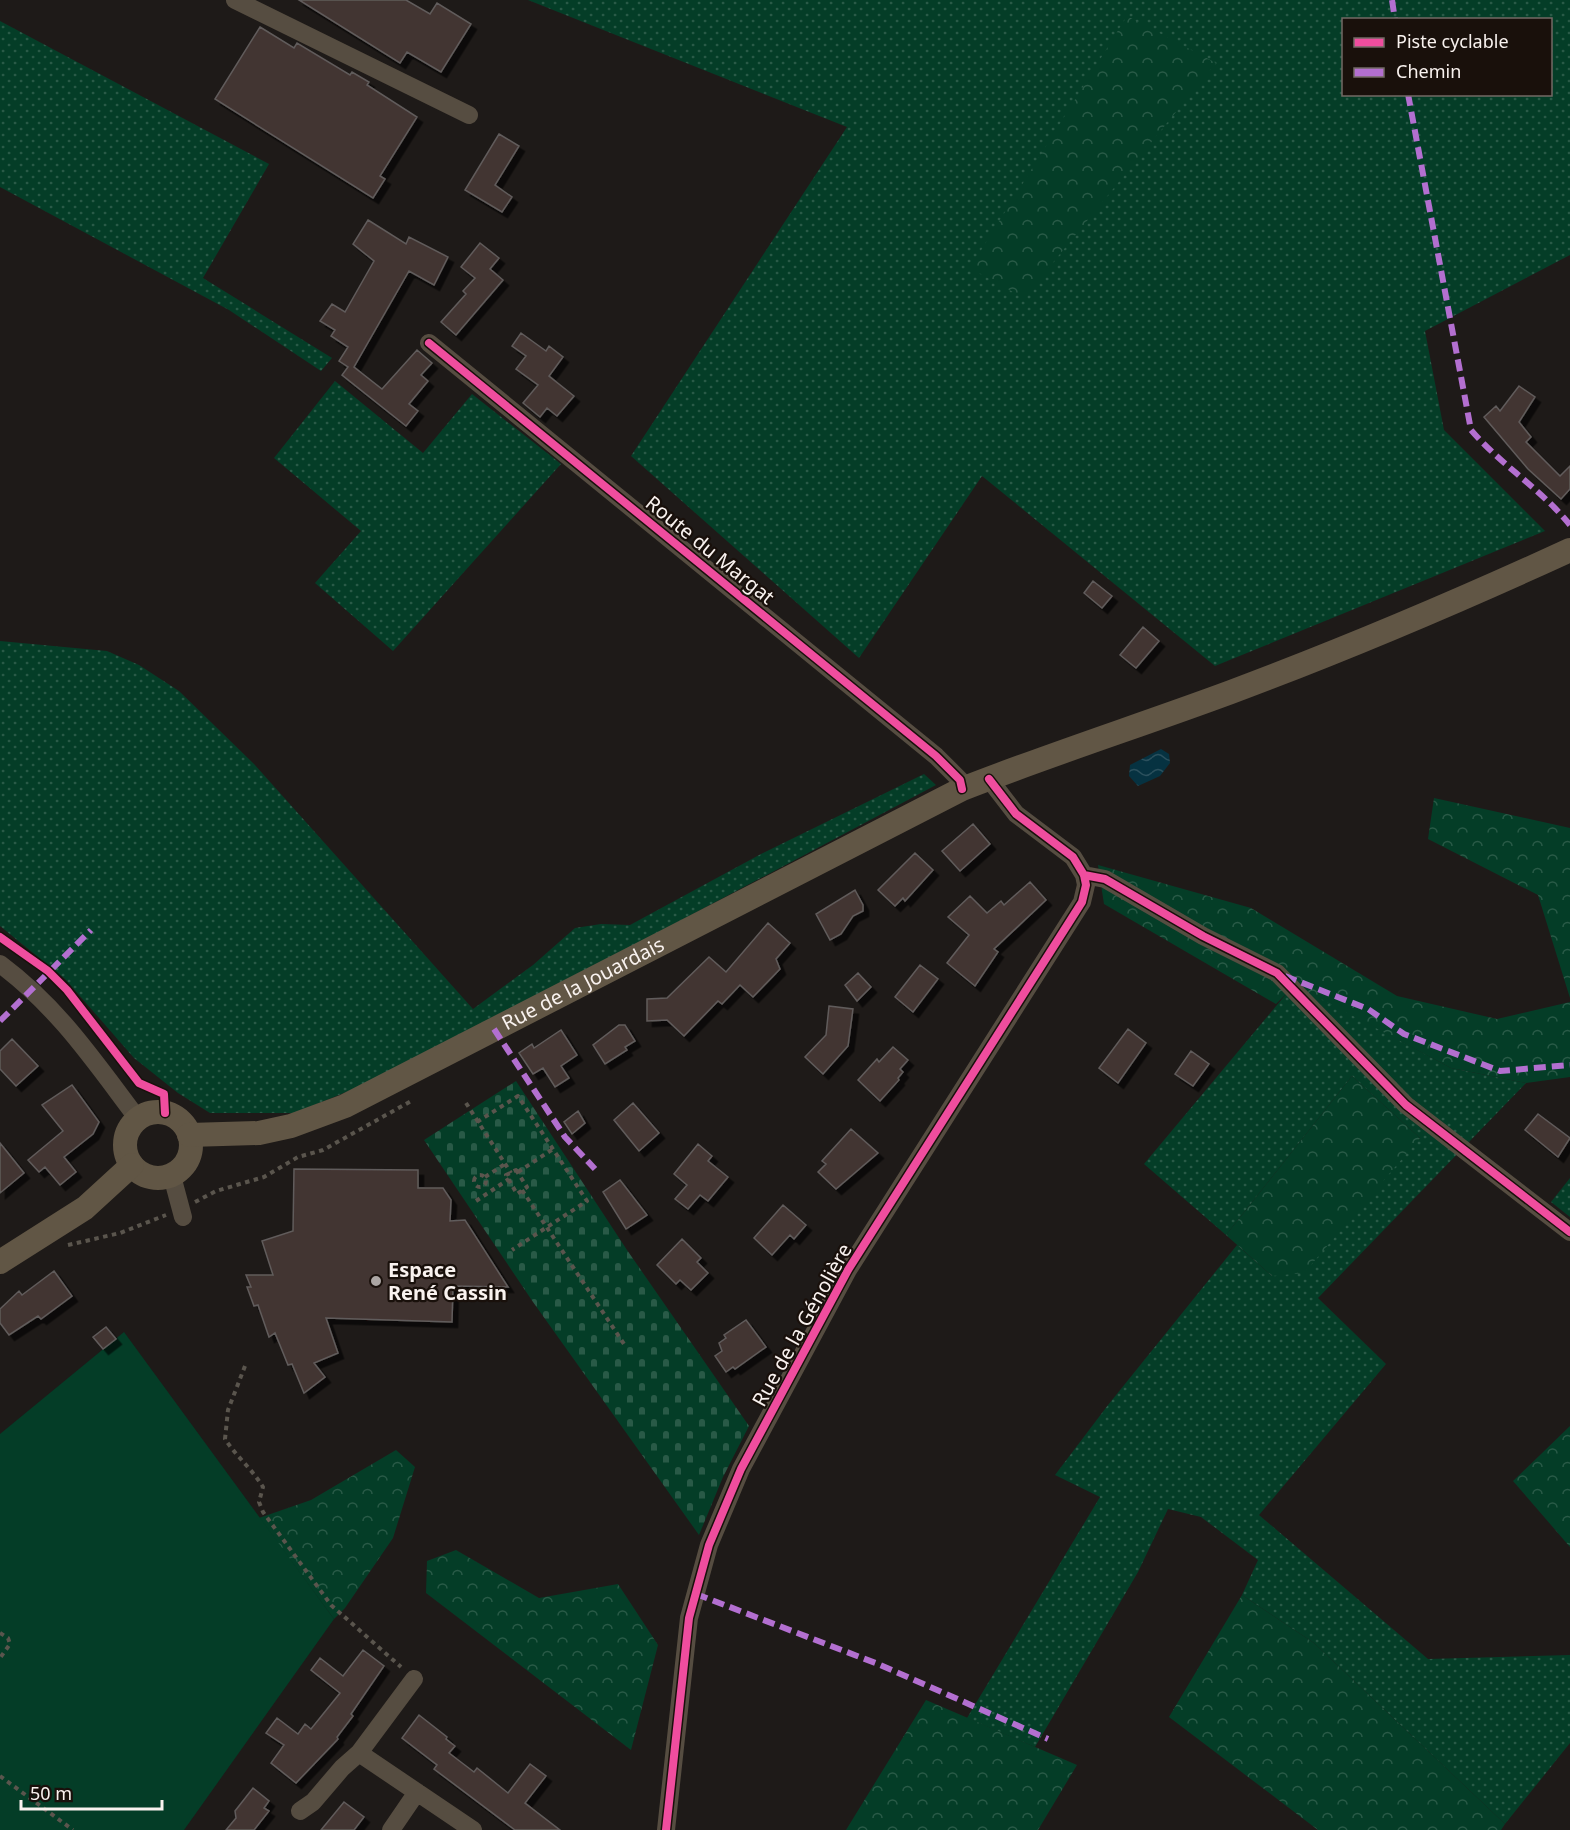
<svg xmlns="http://www.w3.org/2000/svg" width="1570" height="1830" font-family="'Noto Sans',sans-serif">
	<style>
		.grass { fill: url(#grass-dots); fill-rule: evenodd }
		.forest { fill: url(#forest-crowns) }
		.cemetery { fill: url(#cemetery-stones) }
		.green { fill: #043d27 }
		.water { fill: url(#water-waves) }
		.building { fill: #433533; stroke: #615c5b; stroke-width: 1.5; filter: url(#shadow) }
		.lines { fill: none; stroke-linecap: round; stroke-linejoin: round }
		.path { stroke: #5a554d; stroke-width: 4; stroke-dasharray: 4.5 4.5; stroke-linecap: butt }
		.minor { stroke: #564d41; stroke-width: 18 }
		.major { stroke: #615645; stroke-width: 24 }
		.quiet { stroke: #b36fd0; stroke-width: 6; stroke-dasharray: 12 6; stroke-linecap: butt }
		.cycleway-casing { stroke: #19100b; stroke-width: 11 }
		.cycleway { stroke: #ef4d9e; stroke-width: 8 }
		.poi-dot { fill: #aca6a4; stroke: #19100b; stroke-width: 2 }
		.labels { text-anchor: middle; stroke-width: 4.5; stroke-linejoin: round; paint-order: stroke }
		.street-label { font-size: 20px; fill: #f9f2ef; stroke: #19100b }
		.poi-label { font-size: 20px; font-weight: bold; fill: #f9f2ef; stroke: #19100b; text-anchor: start }
	</style>
	<defs>
		<pattern id="grass-dots" width="8" height="8" patternUnits="userSpaceOnUse" patternTransform="scale(1.5)"><rect width="8" height="8" fill="#043d27"/><path d="M2 2h.1M6 6h.1" fill="none" stroke="#295a47" stroke-width="1.8" stroke-linecap="round"/></pattern>
		<pattern id="forest-crowns" width="20" height="18" patternUnits="userSpaceOnUse" patternTransform="scale(1.5)"><rect width="20" height="18" fill="#043d27"/><path d="M2 6a3 3 0 1 1 6 0M12 15a3 3 0 1 1 6 0" fill="none" stroke="#295a47"/></pattern>
		<pattern id="cemetery-stones" width="16" height="16" patternUnits="userSpaceOnUse" patternTransform="scale(1.5)"><rect width="16" height="16" fill="#043d27"/><path d="M2 7V4a2 2 0 0 1 4 0v3zM10 15v-3a2 2 0 0 1 4 0v3z" fill="#295a47"/></pattern>
		<pattern id="water-waves" width="16" height="10" patternUnits="userSpaceOnUse" patternTransform="scale(1.5)"><rect width="16" height="10" fill="#063241"/><path d="M0 5q4-4 8 0t8 0" fill="none" stroke="#2b505d"/></pattern>
		<filter id="shadow"><feDropShadow dx="5.5" dy="5.5" stdDeviation="0" flood-color="#0009"/></filter>
	</defs>
	<rect width="100%" height="100%" fill="#1e1a18"/>
	<path class="grass" d="M528,0H1570V255L1425,331L1444,430L1545,531L1215,666L982,476L859,658L631,456L847,127ZM1344,20H1550V94H1344Z
		M0,21L269,164L203,278L332,358L321,371L229,310L0,187Z
		M335,381L423,453L472,394L561,464L393,651L315,583L361,531L274,458Z
		M0,641L107,651L139,665L179,691L254,764L473,1009L533,965L575,928L601,924L630,925L761,854L924,774L936,785L533,999L368,1083L295,1113H210L178,1093L134,1058L65,979L0,926Z
		M1287,993L1321,998L1451,1068L1526,1083L1318,1298L1386,1364L1259,1515L1428,1659L1570,1655V1743L1505,1824L1314,1643L1242,1595L1258,1560L1201,1517L1168,1509L1138,1572L1035,1747L967,1718L1100,1497L1055,1475L1108,1405L1237,1245L1272,1276L1420,1138L1352,1076L1226,1235L1144,1164Z
		M1570,1178V1217L1551,1202Z"/>
	<path class="forest" d="M1127,16L1216,63L1024,298L970,268Z
		M1434,798L1570,828V998L1538,895L1428,839Z
		M1098,865L1251,908L1397,996L1497,1019L1570,1002V1077L1526,1083L1451,1068L1321,999L1287,993L1276,1004L1104,904Z
		M1352,1076L1420,1138L1304,1273L1272,1276L1226,1235Z
		M1570,1426V1547L1513,1481Z
		M396,1450L415,1467L393,1538L345,1608L334,1619L259,1518L311,1500Z
		M456,1550L539,1598L618,1584L658,1645L631,1750L426,1593L427,1561Z
		M1242,1595L1314,1643L1505,1824L1501,1830H1318L1169,1717Z
		M926,1700L1077,1765L1038,1830H846Z"/>
	<path class="cemetery" d="M516,1081L627,1250L749,1426L723,1477L699,1535L533,1302L424,1140Z"/>
	<path class="green" d="M124,1332L334,1619L184,1830H0V1434Z"/>
	<path class="water" d="M1161,749L1169,754L1170,763L1160,776L1138,786L1129,776L1130,765Z"/>
	<path class="building" d="M299,0H406L430,14L437,3L471,24L441,72L407,52L400,63Z
		M260,27L294,48L297,43L350,75L352,72L369,82L367,85L417,117L380,176L385,179L373,198L215,99Z
		M499,134L519,146L495,185L512,197L502,212L465,190Z
		M368,220L406,244L409,237L448,257L434,285L409,271L354,367L382,389L417,350L432,363L421,375L428,381L409,404L418,411L406,426L342,375L348,367L339,361L348,347L331,336L335,330L320,321L332,304L345,312L374,261L353,244Z
		M480,243L499,258L490,269L503,280L456,335L441,322L466,294L463,291L475,278L461,267Z
		M521,333L546,351L549,346L563,357L549,376L574,396L557,416L547,408L540,417L523,403L538,385L516,369L526,356L512,346Z
		M1519,386L1535,397L1519,422L1531,437L1526,442L1560,476L1570,466V489L1561,499L1528,469L1484,417L1496,406L1500,411Z
		M1093,581L1112,596L1102,608L1084,593Z
		M1143,627L1159,641L1136,668L1120,655Z
		M973,824L990,844L960,871L942,851Z
		M915,853L933,870L905,901L903,898L895,906L878,890Z
		M1030,882L1046,900L994,949L998,952L975,986L947,963L969,935L948,917L970,896L987,913L1001,901L1004,905Z
		M855,890L863,905V911L853,916L841,934L830,940L816,914Z
		M768,923L790,943L776,959L780,969L753,997L740,985L722,1004L718,1001L684,1036L667,1020L647,1021V999L667,998L709,957L726,972Z
		M920,965L938,979L913,1012L895,997Z
		M858,973L871,987L857,1001L845,985Z
		M829,1006L853,1009L848,1046L823,1074L805,1057L826,1035Z
		M619,1025H625L635,1041L625,1047L627,1050L605,1064L593,1045Z
		M1128,1029L1146,1043L1118,1083L1099,1068Z
		M561,1030L577,1055L561,1066L569,1078L555,1087L543,1068L533,1074L519,1053L532,1044L534,1048Z
		M12,1039L38,1066L16,1086L0,1069V1051Z
		M893,1047L908,1060L900,1069L903,1072L898,1078L899,1080L880,1101L858,1080L877,1059L879,1062Z
		M1191,1051L1209,1064L1193,1086L1175,1074Z
		M72,1085L99,1122L93,1134L64,1157L76,1172L60,1185L45,1167L39,1172L28,1160L63,1131L42,1105Z
		M633,1103L659,1133L639,1151L614,1120Z
		M578,1111L585,1123L572,1134L564,1122Z
		M1538,1114L1570,1138L1558,1157L1525,1130Z
		M851,1129L878,1153L836,1189L818,1172L826,1164L822,1161Z
		M0,1143L24,1173L0,1193Z
		M698,1144L712,1156L708,1161L728,1177L708,1201L700,1195L688,1209L675,1199L687,1185L674,1174Z
		M294,1169L418,1170V1188H443L451,1200L450,1221L465,1220L508,1287L453,1286L452,1322L326,1318L338,1353L314,1363L325,1377L304,1393L292,1364L288,1365L275,1333L269,1337L258,1305L254,1306L247,1287H251L246,1275H273L262,1241L293,1231Z
		M620,1180L647,1215L626,1229L603,1192Z
		M783,1205L806,1225L794,1239L790,1235L772,1255L754,1238Z
		M682,1239L701,1258L697,1262L708,1273L691,1290L680,1280L676,1284L657,1265Z
		M54,1271L72,1296L41,1319L38,1316L9,1335L0,1323V1309L19,1291L22,1295Z
		M746,1320L766,1347L735,1369L733,1367L726,1372L715,1356L722,1351L719,1343L726,1338L724,1335Z
		M106,1327L116,1339L103,1349L93,1337Z
		M363,1650L384,1666L351,1714L353,1716L337,1737L338,1739L296,1783L271,1763L284,1745L266,1733L277,1718L298,1734L305,1724L311,1729L340,1693L311,1670L320,1658L343,1676Z
		M419,1715L447,1737L446,1739L455,1746L449,1753L474,1772L477,1768L508,1793L530,1764L546,1776L525,1803L560,1830H515L434,1769L437,1765L402,1738Z
		M253,1788L269,1801L264,1808L269,1811L254,1830H226L236,1818L235,1811Z
		M344,1802L364,1817L354,1830H321Z"/>
	<g class="lines">
		<path class="path" d="M466,1103L511,1173
			M477,1122L518,1096L587,1201L512,1250
			M516,1170L527,1187L517,1194L506,1175Z
			M518,1172L553,1149
			M474 1181a6 6 0 1 1 12 0a6 6 0 1 1-12 0Z
			M485,1177L505,1164
			M522,1190L626,1347
			M476,1201L509,1179
			M195,1202L216,1191L264,1177L298,1157L323,1150L413,1100
			M68,1245L120,1233L166,1215
			M245,1366L228,1410L225,1439C236,1456 252,1469 263,1487L259,1502L263,1512L331,1605L401,1667
			M0,1633L8,1638L10,1644L0,1658
			M0,1776L73,1830"/>
		<path class="minor" d="M235,0L469,115
			M429,343L936,756L960,780L962,789
			M1084,875L1105,879L1203,936L1277,973L1406,1105L1570,1232
			M0,964C59,1008 94,1061 138,1119
			M172,1176L183,1217
			M359,1753L473,1830
			M300,1811L313,1802L342,1768L359,1753L414,1679
			M391,1830L417,1792
			M666,1830L689,1618L709,1545L741,1469L848,1270L1082,902L1086,885L1084,875L1073,857L1016,814L989,779"/>
		<g class="major">
			<circle cx="158" cy="1145" r="33"/>
			<path id="s1" d="M189,1135L259,1133L291,1126L345,1106L962,789C1051,754 1142,725 1231,692C1346,649 1459,601 1570,550"/>
			<path d="M0,1262L85,1208L132,1165"/>
		</g>
		<path class="quiet" d="M1392,0L1395,20
			M1408,94L1471,430C1501,465 1541,489 1570,525
			M1285,976L1368,1009L1404,1034L1500,1071L1570,1065
			M0,1021L91,930
			M494,1029L565,1137L595,1169
			M696,1594L878,1664L1048,1739"/>
		<g class="cycleway-casing">
			<path id="cycleway" d="M429,343L936,756L960,780L962,789
				M1084,875L1105,879L1203,936L1277,973L1406,1105L1570,1232
				M0,937L48,971L67,990L139,1083L164,1094L165,1113
				M666,1830L689,1618L709,1545L741,1469L848,1270L1082,902L1086,885L1084,875L1073,857L1016,814L989,779"/>
		</g>
		<use href="#cycleway" class="cycleway"/>
	</g>
	<circle class="poi-dot" cx="376" cy="1281" r="6"/>
	<g class="labels">
		<g class="street-label">
			<text transform="translate(710 550) rotate(39)" y="7">Route du Margat</text>
			<text dy="7" stroke="none"><textPath href="#s1" startOffset="428">Rue de la Jouardais</textPath></text>
			<text transform="translate(802 1325) rotate(-61)" y="7">Rue de la Génolière</text>
		</g>
		<g class="poi-label">
			<text x="388" y="1277">Espace<tspan x="388" dy="23">René Cassin</tspan></text>
		</g>
	</g>
	<rect x="1342" y="18" width="210" height="78" fill="#19100b" stroke="#736a66" stroke-width="1.5"/>
	<rect x="1354" y="38" width="30" height="9" fill="#ef4d9e" stroke="#736a66" stroke-width="1.5"/>
	<text x="1396" y="48" font-size="18" fill="#f9f2ef">Piste cyclable</text>
	<rect x="1354" y="68" width="30" height="9" fill="#b36fd0" stroke="#736a66" stroke-width="1.5"/>
	<text x="1396" y="78" font-size="18" fill="#f9f2ef">Chemin</text>
	<path d="M21 1800v9h141v-9" fill="none" stroke="#f9f2ef" stroke-width="3"/>
	<text x="30" y="1800" font-size="18" fill="#f9f2ef" stroke="#19100b" stroke-width="4.5" paint-order="stroke">50 m</text>
</svg>
